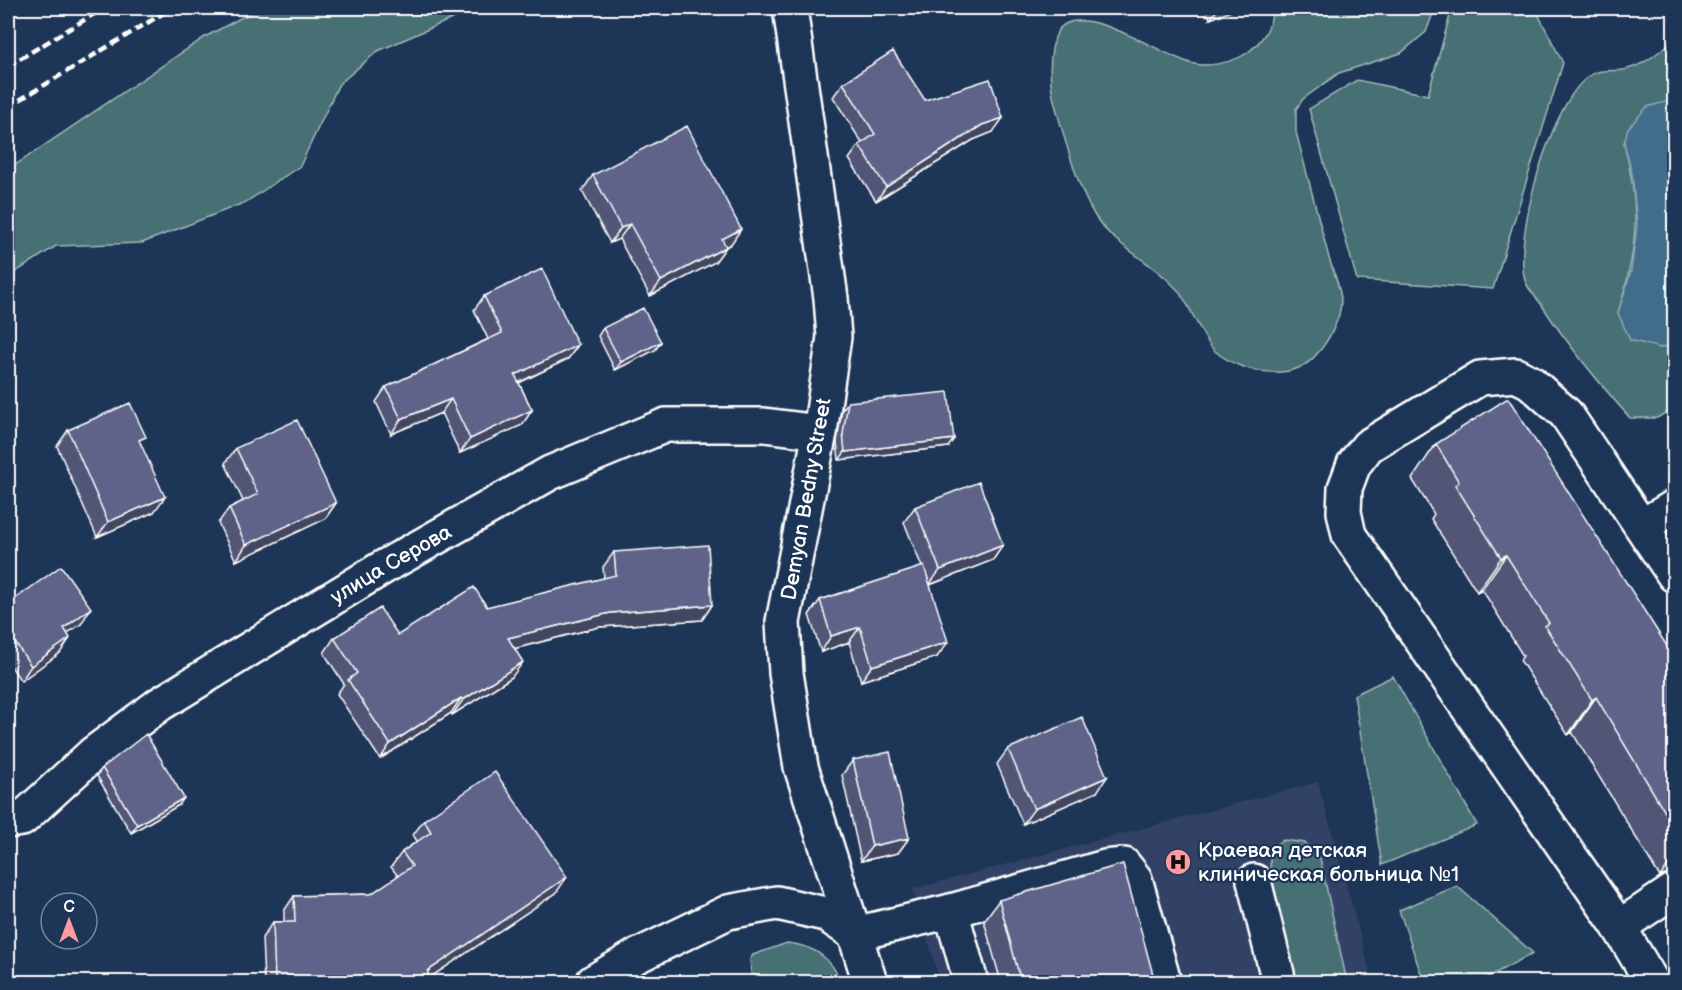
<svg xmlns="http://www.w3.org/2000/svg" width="1682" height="990" font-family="'Balsamiq Sans',sans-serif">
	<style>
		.built { fill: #304366 }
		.green { fill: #477075; stroke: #a3b8ba; stroke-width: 1.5 }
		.water { fill: #436d8a; stroke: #8ea7b9; stroke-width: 1.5 }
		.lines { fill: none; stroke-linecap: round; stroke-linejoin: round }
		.minor-casing { stroke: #fff; stroke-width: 38 }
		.minor { stroke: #1d3557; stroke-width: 33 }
		.rail { stroke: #fff; stroke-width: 4.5; stroke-dasharray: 9 4.5; stroke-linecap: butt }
		.wall { fill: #515677; stroke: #fff; stroke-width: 1.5 }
		.shaded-wall { fill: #424661; stroke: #fff; stroke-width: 1.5 }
		.building { fill: #5e648a; stroke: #fff; stroke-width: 1.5 }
		.labels { text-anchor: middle; stroke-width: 4.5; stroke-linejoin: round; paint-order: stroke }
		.street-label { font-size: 21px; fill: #fff; stroke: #1d3557 }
		.poi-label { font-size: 21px; fill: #fff; stroke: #1d3557; text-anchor: start }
	</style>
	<rect width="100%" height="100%" fill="#1d3557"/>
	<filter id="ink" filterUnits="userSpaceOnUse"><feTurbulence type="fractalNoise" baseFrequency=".0167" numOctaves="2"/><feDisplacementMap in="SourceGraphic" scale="12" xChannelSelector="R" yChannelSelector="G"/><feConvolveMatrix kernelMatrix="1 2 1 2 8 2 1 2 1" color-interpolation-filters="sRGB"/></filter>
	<g filter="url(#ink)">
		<path class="built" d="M1318,782L1373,982H940L913,889Z"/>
		<path class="green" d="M259,8H477L378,51L339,84L300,166L246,202L142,243L56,246L8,277V170L205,37Z
			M1273,8H1435L1426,32L1401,53L1339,73L1303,99L1296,109V132C1307,174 1318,216 1329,258C1333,271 1341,288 1341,301C1341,319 1328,342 1316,355C1293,383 1241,373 1216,352C1208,345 1202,333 1197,323C1189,308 1183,294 1170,282C1147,259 1113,245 1095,216C1078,189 1065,140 1056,108C1049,84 1047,54 1058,30C1082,0 1155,52 1190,63C1207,68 1232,63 1247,53C1263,41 1271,28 1273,8Z
			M1452,8H1535L1563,63L1493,289L1357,280L1309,109L1357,80L1428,95Z
			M1674,40V102L1669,101L1624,143C1641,209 1638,248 1618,313L1660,348L1674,344V408L1657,418H1630C1599,383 1569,346 1543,307C1538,299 1527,289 1525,280C1513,237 1551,102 1589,76C1601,67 1616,73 1628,69C1647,64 1659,51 1674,40Z
			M1393,676L1477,825L1382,865L1354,695Z
			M1284,840L1305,843L1320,858L1347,982H1296C1283,938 1269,894 1270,847Z
			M1457,886L1533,953L1479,982H1424L1399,910Z
			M787,943C814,946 831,957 841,982H763L751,973L750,959L753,955Z"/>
		<path class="water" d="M1669,101L1674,102V344L1660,348L1630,340L1618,313L1631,271L1637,225L1632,174L1624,143L1628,128L1647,107Z"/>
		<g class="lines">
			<g class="minor-casing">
				<g id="minor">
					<path d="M790,8L831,298L834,337L820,432L783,622L786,673L801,767L870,982"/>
					<path d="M1642,526L1674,507"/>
					<path id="s1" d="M8,821L22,819L94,753L160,704L382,568L550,473L666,425H764L820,432"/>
					<path d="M1254,881L1279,982"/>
					<path d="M951,911L971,982"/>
					<path d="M1619,927L1673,891"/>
					<path d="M855,934L951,911L1105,867L1124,865L1135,879L1164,982"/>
					<path d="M593,982L635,957L728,912L777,903L825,914L855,934"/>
					<path d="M1652,982L1619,927L1349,535L1344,512L1345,488L1354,464L1368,446L1480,378L1516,375L1530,382L1566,414L1674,575"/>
				</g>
			</g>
			<use href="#minor" class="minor"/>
			<path class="rail" d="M8,66L104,8
				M8,107L172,8"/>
		</g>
		<path class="wall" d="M1205,8H1238L1210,19Z
			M843,83L925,100L993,132L973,140L876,201L849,159L859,145L862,143L833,97Z
			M593,175L741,229L731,244L726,247L715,262L650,296L619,239L610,243L582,191Z
			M484,296L578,345L568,359L519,383L532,410L522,425L460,453L441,413L391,434L376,402L386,387L488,339L474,310Z
			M603,328L661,342L655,350L615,370L598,336Z
			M848,402L948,447L839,460L837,442L842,410Z
			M68,430L141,444L154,512L97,537L57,446Z
			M1436,444L1674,657V873L1672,872L1660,877L1572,732L1568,735L1520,660L1523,656L1482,589L1477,592L1431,519L1434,514L1412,479Z
			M236,448L336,503L325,519L236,561L218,523L229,508L243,501L225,463Z
			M915,507L1003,545L993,560L930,585L937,657L861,681L849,642L821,652L809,615L820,600L922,567L904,522Z
			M614,552L712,605L702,620L599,627L514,649L512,677L452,715L451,713L380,759L337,694L344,684L324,653L334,638L398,635L487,607L604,578L603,567Z
			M8,604L81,624L67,633L60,653L21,681L8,662Z
			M1008,749L1097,792L1023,824L997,764Z
			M853,760L909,838L898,853L861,861L842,775Z
			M102,768L179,805L131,833L97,776Z
			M424,820L556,893L428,979V982H264L262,938L273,922H284V911L294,896L371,894L398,876L391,867L402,852L417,841L413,835Z
			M999,900L1155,982H1001L984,921Z"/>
		<path class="shaded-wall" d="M1224,8H1238L1210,19L1216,11Z
			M1003,118L993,132L973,140L876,201L886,187L982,125Z
			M630,224L619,239L610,243L621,228Z
			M741,229L731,244L711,254L722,239Z
			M726,247L715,262L650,296L661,281Z
			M661,342L655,350L615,370L621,362Z
			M578,345L568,359L505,389L515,375Z
			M451,399L441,413L391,434L401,419Z
			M532,410L522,425L460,453L470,439Z
			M954,439L948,447L839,460L845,452Z
			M165,497L154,512L97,537L108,522Z
			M336,503L325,519L236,561L246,545Z
			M1003,545L993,560L929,585L940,570Z
			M1506,555L1482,589L1477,592L1501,558Z
			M712,605L702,620L599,627L497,653L508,638L610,613Z
			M91,608L81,624L53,643L64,628Z
			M860,627L849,642L821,652L831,636Z
			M70,638L60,653L21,681L31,666Z
			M948,642L937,657L861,681L872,666Z
			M523,662L512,677L452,715L463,700Z
			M1596,697L1572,732L1568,735L1592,700Z
			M461,698L451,713L380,759L390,744Z
			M1107,777L1097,792L1023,824L1034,809Z
			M184,798L179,805L131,833L137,825Z
			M909,838L898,853L861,861L872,846Z
			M1674,856V873L1672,872L1660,877Z
			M567,877L556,893L423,982L428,971Z"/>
		<path class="building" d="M1214,8H1224L1216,11Z
			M893,51L925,100L990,79L1003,118L982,125L886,187L859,145L875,134L843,83Z
			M687,126L741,229L722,239L726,247L661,281L630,224L621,228L593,175Z
			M542,269L578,345L515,375L532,410L470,439L451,399L401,419L386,387L502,333L484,296Z
			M643,308L661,342L621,362L603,328Z
			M948,392L954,439L845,452L843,434L848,402Z
			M1508,398L1674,657V827L1596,697L1592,700L1545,626L1549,623L1506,555L1501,558L1455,485L1459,482L1436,444Z
			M130,403L146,437L139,440L165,497L108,522L68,430Z
			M297,420L336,503L246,545L229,508L258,494L236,448Z
			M979,482L1003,545L940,570L915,507Z
			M708,545L712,605L610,613L508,638L523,662L463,700L461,698L390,744L348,680L357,673L334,638L380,608L398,635L474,587L487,607L616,575L614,552Z
			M61,566L91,608L64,628L70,638L31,666L8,632V604Z
			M924,566L948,642L872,666L860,627L831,636L820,600Z
			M1082,717L1107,777L1034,809L1008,749Z
			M146,734L184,798L137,825L102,768Z
			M890,752L909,838L872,846L853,760Z
			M495,772L567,877L428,971V982H275L273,922H295L294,896L371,894L412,866L402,852L431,832L424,820Z
			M1123,864L1155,982H1021L999,900Z"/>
	</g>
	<defs>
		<g id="hospital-disc" transform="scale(1.35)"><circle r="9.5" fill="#ff9aa2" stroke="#1d3557"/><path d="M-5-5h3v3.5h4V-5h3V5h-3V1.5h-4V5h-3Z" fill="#111"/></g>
	</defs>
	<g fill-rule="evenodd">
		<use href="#hospital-disc" x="1178" y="862"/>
	</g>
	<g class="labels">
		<g class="street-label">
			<text transform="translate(806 499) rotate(-80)" y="7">Demyan Bedny Street</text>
			<text dy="7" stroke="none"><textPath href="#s1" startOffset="464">улица Серова</textPath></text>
		</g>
		<g class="poi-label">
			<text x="1198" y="857">Краевая детская<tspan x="1198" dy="24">клиническая больница №1</tspan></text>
		</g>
	</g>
	<rect width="1682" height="990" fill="none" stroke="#1d3557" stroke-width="30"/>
	<rect x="15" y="15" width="1652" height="960" fill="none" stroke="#fff" stroke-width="2" filter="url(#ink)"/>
	<g transform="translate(69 921)"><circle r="28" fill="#1d3557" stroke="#77869a" stroke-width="1.5"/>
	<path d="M0-4.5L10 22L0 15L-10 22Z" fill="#ff9aa2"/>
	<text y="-9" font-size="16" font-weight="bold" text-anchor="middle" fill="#ffffff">С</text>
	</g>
</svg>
